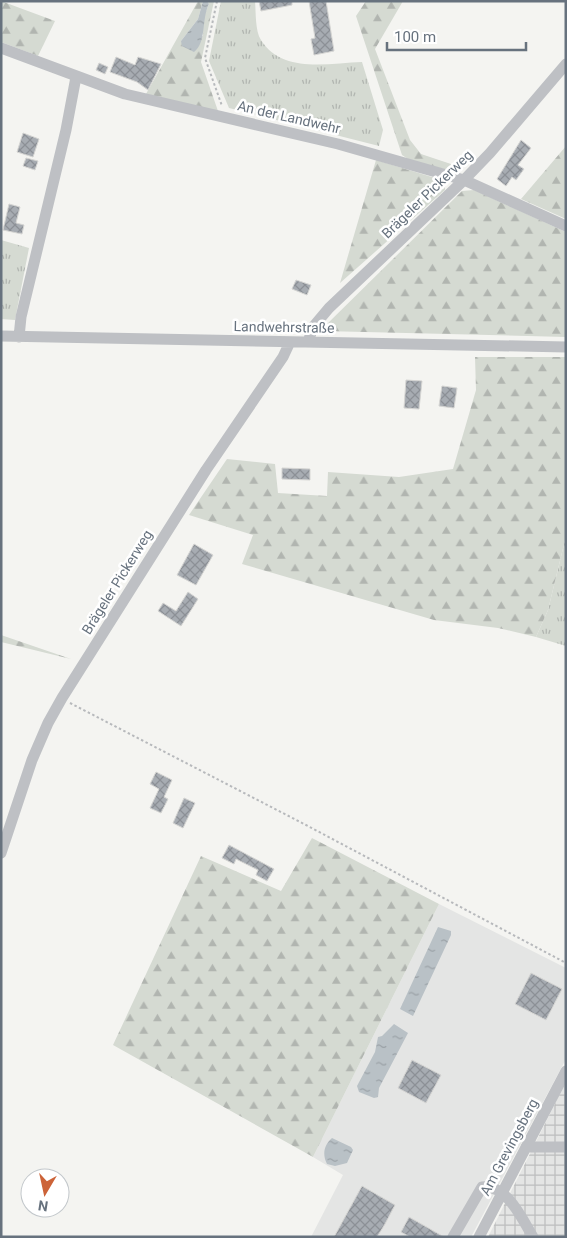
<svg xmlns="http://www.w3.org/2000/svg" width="567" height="1238" font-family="Roboto,sans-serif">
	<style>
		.built { fill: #e4e5e4 }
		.industrial { fill: url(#industrial-grid) }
		.grass { fill: url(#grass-tufts) }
		.forest { fill: url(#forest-firs) }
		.water { fill: url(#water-ripples) }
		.building { fill: url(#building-cross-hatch); stroke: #d5d5d3 }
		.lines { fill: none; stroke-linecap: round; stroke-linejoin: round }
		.path { stroke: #b7b9bc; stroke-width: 2; stroke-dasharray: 2.5 2.5; stroke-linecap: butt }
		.minor { stroke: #bec0c4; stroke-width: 11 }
		.labels { text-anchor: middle; stroke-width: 5; stroke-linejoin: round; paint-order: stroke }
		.street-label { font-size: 14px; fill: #67727e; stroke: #fff }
	</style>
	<defs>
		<pattern id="industrial-grid" width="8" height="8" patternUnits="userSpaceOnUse" patternTransform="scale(1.25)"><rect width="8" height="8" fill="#e4e5e4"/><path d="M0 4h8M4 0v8" fill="none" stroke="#bdbebe"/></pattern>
		<pattern id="grass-tufts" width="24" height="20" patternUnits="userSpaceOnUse" patternTransform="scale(1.25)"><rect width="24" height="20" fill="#d5dad2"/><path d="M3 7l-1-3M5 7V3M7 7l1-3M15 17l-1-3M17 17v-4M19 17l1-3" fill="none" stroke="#b1b5b0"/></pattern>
		<pattern id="forest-firs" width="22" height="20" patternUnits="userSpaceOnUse" patternTransform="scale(1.25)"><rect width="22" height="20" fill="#d5dad2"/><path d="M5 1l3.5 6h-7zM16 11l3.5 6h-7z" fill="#b1b5b0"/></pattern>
		<pattern id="water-ripples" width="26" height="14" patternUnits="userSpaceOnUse" patternTransform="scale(1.25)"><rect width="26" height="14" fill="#b9c1c6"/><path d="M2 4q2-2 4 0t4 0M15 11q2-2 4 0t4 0" fill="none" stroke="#9aa1a6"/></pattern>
		<pattern id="building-cross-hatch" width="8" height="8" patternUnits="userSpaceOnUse" patternTransform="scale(1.25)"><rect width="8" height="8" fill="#a7acb2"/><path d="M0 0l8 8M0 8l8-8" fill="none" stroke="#8c9096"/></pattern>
	</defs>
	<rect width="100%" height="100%" fill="#f4f4f1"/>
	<path class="built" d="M439,904L566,968V1059L471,1237H311L343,1175L313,1157Z"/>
	<path class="industrial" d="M566,1082V1237H488Z"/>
	<path class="grass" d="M221,1H255C256,12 255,31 261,40C282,74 328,63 362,62L383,130L379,146L229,108L209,61Z
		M1,240L29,248L15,320L1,319Z
		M566,536V646L536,637L548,610Z"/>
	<path class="forest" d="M1,1L55,21L38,56L1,42Z
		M198,1H203L198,19L181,41L203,36V18L209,4L207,1H214L201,62L218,111L146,94Z
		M366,1H403L375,49L410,140L421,154L460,167L452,171L411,161L402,155L356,16Z
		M566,146V219L521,199Z
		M376,160L445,181V190L340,283Z
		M474,190L566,232V337L323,331L325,326L462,191Z
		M475,357H566V536L548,610L536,637L498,628L434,620L242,564L253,535L189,515L227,459L275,464L278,493L327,496L328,472L399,477L453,469L476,390Z
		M1,635L71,659L1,642Z
		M312,838L439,904L313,1157L113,1045L201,856L281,891Z"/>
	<path class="water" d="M203,1H207L209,4C201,20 207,42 194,52L182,46L181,41L198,19Z
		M438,927L451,931V935L413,1016L400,1009Z
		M394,1024L408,1033L379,1088L378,1097L374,1098L359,1092L357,1086L375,1052L378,1037L382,1036Z
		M332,1138L351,1147L353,1150L347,1163L335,1166L327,1164C322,1154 324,1145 332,1138Z"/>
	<path class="building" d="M259,1H292V5L261,11Z
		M309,1H326L334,51L314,55L311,39L315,38Z
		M116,57L135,65L138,57L161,64L148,90L137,82L110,72Z
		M99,63L108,67L105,74L96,70Z
		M23,133L39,139L33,157L17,152Z
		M521,140L531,148L518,165L524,169L516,180L512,177L506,186L497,179Z
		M26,158L38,161L35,170L23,166Z
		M9,204L20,207L16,223L24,225L22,234L3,230Z
		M296,280L311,285L307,295L292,289Z
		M406,380L422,381L419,409L404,408Z
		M442,386L457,388L454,408L439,406Z
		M282,468L310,469V480L282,479Z
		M194,544L213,555L196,585L177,575Z
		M188,592L198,599L181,626L158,611L163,603L176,611Z
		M156,772L172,780L164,797L168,799L161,813L150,808L159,789L150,784Z
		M184,798L195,803L183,828L173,823Z
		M229,845L274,869L267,881L256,875L258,870L236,859L234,864L222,858Z
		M531,973L562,989L546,1020L515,1004Z
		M412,1060L441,1075L426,1103L398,1088Z
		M362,1186L395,1205L385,1224L377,1237H334Z
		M409,1217L444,1237H410L401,1232Z"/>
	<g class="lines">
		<path class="path" d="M217,1L205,58L222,106
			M70,703L306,825L566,963"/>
		<path class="minor" d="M1,48L125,94L338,144L464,180L566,226
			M1,336L566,347
			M19,337L21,317L66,130L76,77
			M308,342L313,327L329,308L464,180L490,153L566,64
			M1,853L32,760L48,723L62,698L206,470L283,357L290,342
			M526,1147H566
			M453,1237L482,1187C507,1184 522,1219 533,1237
			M479,1237L566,1071"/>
	</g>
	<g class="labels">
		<g class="street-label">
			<text transform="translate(289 117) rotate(13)" y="5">An der Landwehr</text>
			<text transform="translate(427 194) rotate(-44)" y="5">Brägeler Pickerweg</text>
			<text transform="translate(284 327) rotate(1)" y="5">Landwehrstraße</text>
			<text transform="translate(117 582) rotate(-58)" y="5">Brägeler Pickerweg</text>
			<text transform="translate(509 1147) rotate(-62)" y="5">Am Grevingsberg</text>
		</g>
	</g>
	<rect width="567" height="1238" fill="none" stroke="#67727e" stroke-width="5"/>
	<g transform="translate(45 1193) rotate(189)"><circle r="24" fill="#ffffff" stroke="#c2c7cb"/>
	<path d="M0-4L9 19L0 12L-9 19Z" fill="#cc6338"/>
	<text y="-8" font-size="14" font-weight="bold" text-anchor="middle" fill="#67727e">N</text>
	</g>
	<path d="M387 42v8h139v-8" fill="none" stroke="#67727e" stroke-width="2.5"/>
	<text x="394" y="42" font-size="15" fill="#67727e" stroke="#ffffff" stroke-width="4" paint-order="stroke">100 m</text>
</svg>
